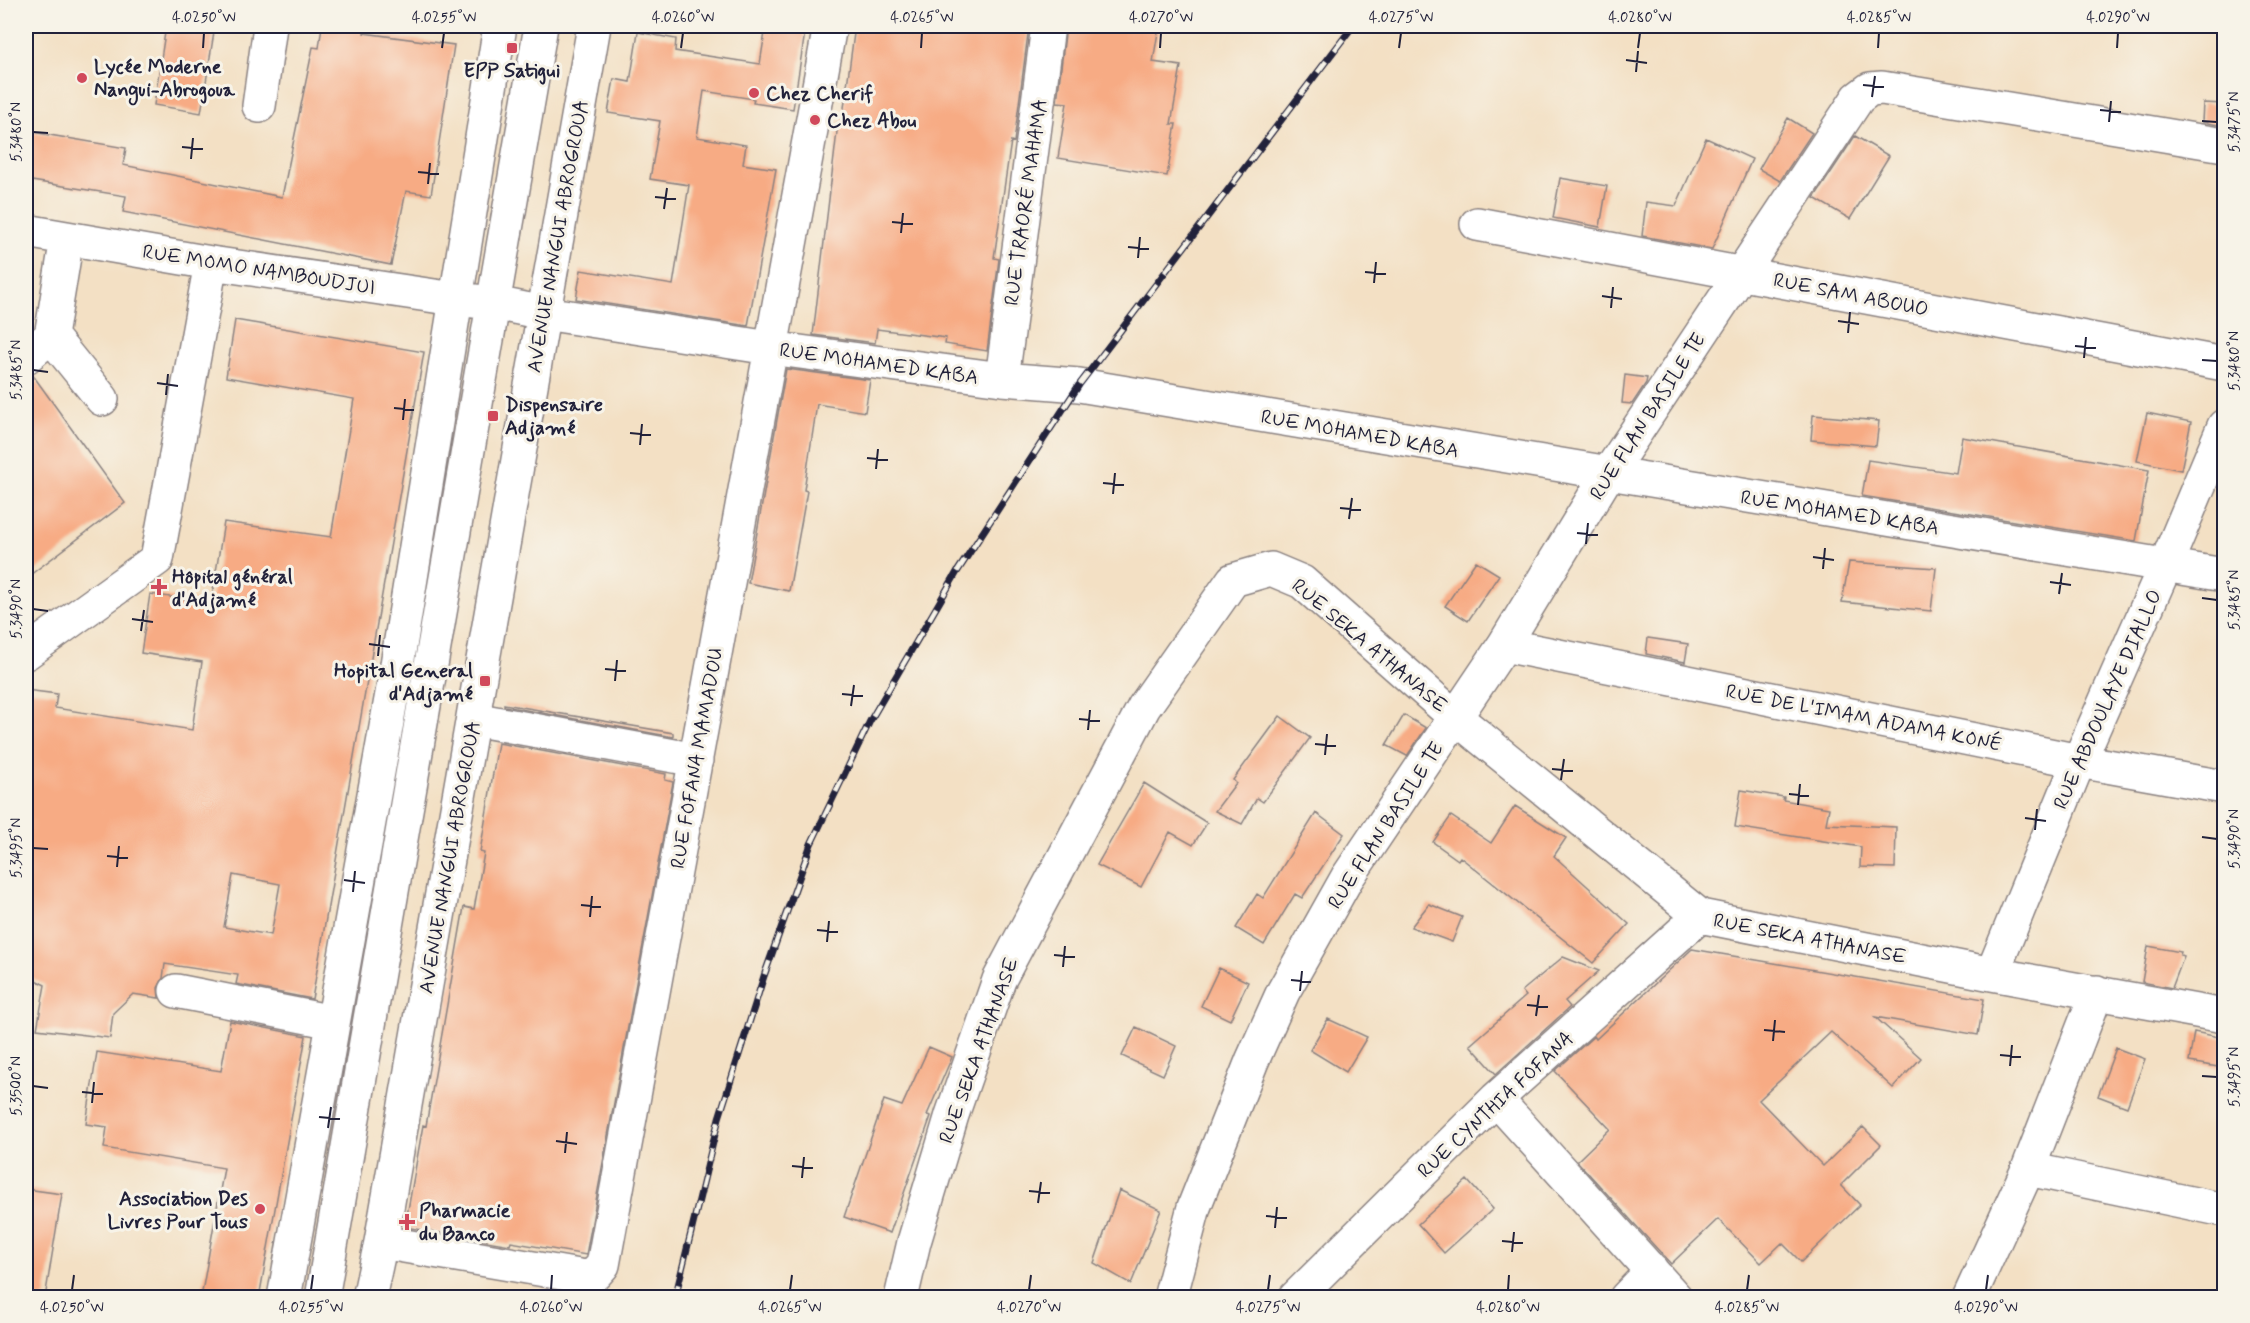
<svg xmlns="http://www.w3.org/2000/svg" width="2250" height="1323" font-family="Mynerve,sans-serif">
	<style>
		.building { fill: #f7ab84; fill-rule: evenodd }
		.lines { fill: none; stroke-linecap: round; stroke-linejoin: round }
		.minor-casing { stroke: #8a8180; stroke-width: 36 }
		.minor { stroke: #fff; stroke-width: 33 }
		.rail-casing { stroke: #22223b; stroke-width: 7 }
		.rail { stroke: #f7f3e8; stroke-width: 4.5; stroke-dasharray: 14; stroke-linecap: butt }
		.ticks { fill: none; stroke: #22223b; stroke-width: 2 }
		.poi-dot { fill: #d1495b; stroke: #f7f3e8; stroke-width: 2 }
		.labels { text-anchor: middle; stroke-width: 6; stroke-linejoin: round; paint-order: stroke }
		.poi-label { font-size: 20px; font-weight: bold; fill: #22223b; stroke: #f7f3e8; text-anchor: start }
		.street-label { font-size: 20px; fill: #22223b; stroke: #f7f3e8 }
		.neatline { fill: none; stroke: #22223b; stroke-width: 2 }
		.ticks-label { font-size: 15px; text-anchor: middle; fill: #22223b }
	</style>
	<rect width="100%" height="100%" fill="#f7f3e8"/>
	<filter id="ink" filterUnits="userSpaceOnUse"><feTurbulence type="fractalNoise" baseFrequency=".0167" numOctaves="2"/><feDisplacementMap in="SourceGraphic" scale="12" xChannelSelector="R" yChannelSelector="G"/><feConvolveMatrix kernelMatrix="1 2 1 2 8 2 1 2 1" color-interpolation-filters="sRGB"/></filter>
	<filter id="wash" filterUnits="userSpaceOnUse"><feTurbulence type="fractalNoise" baseFrequency=".008" numOctaves="4" result="noise"/><feDisplacementMap in="SourceGraphic" scale="24" xChannelSelector="R" yChannelSelector="G"/><feGaussianBlur stdDeviation="1.35" result="paint"/><feColorMatrix in="noise" values="0 0 0 0 0 0 0 0 0 0 0 0 0 0 0 0 0 1.4 0 .05"/><feComposite in="paint" operator="in"/></filter>
	<g filter="url(#wash)">
		<rect width="100%" height="100%" fill="#f3e0c4"/>
		<g id="blocks">
			<path class="building" d="M166,26H215L201,113L154,105Z
				M322,26H365L364,33L454,45L431,195L406,191L391,265L123,212L126,196L26,180V131L126,148L123,165L282,197L313,47L319,48Z
				M766,26H806L793,109L753,103L754,99L704,91L697,137L746,145L743,164L776,169L748,326L576,299L581,270L673,285L689,185L650,179L660,121L608,113L614,79L630,82L638,32L676,39L675,51L760,64Z
				M855,26H1029L1014,142L1011,141L994,258L999,259L987,351L945,344L946,338L877,329L875,343L813,335L838,123H842Z
				M1066,26H1159L1153,62L1181,66L1171,124H1176L1167,176L1058,158L1067,103L1057,102Z
				M2203,103L2224,104V126L2202,122Z
				M1788,118L1812,133L1780,181L1759,169Z
				M1855,136L1889,156L1850,219L1814,198Z
				M1706,138L1752,159L1712,249L1642,236L1646,202L1676,206Z
				M1560,178L1607,186L1600,227L1553,218Z
				M235,320L424,352L312,999L236,984L238,975L165,964L163,978L158,988L159,998L133,994L113,1013L110,1038L37,1029L45,985L26,975V690L57,694L55,708L192,730L202,662L141,653L150,594L211,603L224,522L331,537L354,399L226,377ZM233,875L280,884L271,935L224,927Z
				M786,369L870,380L865,412L817,404L804,490L807,491L789,591L748,583Z
				M32,374L125,503L26,578V375Z
				M1625,375L1647,378L1646,383L1632,404L1622,403Z
				M2147,413L2191,422L2181,470L2137,461Z
				M1813,415L1879,421L1876,446L1811,440Z
				M1962,437L2149,470L2136,541L1862,496L1868,460L1956,473Z
				M1476,561L1499,575L1468,621L1445,606Z
				M1849,562L1936,568L1931,611L1842,602Z
				M1648,638L1688,644L1685,662L1646,654Z
				M504,704L673,733V737L504,706Z
				M1404,715L1426,728L1407,756L1386,745Z
				M1280,716L1310,738L1263,802L1257,798L1242,824L1215,811L1236,783L1233,780Z
				M498,743L666,774L665,780L673,782L586,1255L511,1242L510,1245L405,1227L423,1125L426,1126L464,907L474,909L484,853L480,852Z
				M1144,783L1207,823L1193,845L1170,832L1141,887L1097,865Z
				M1741,790L1784,797L1783,800L1829,808L1826,824L1896,827L1895,868L1860,867L1861,847L1735,827Z
				M1515,806L1566,838L1554,856L1629,924L1593,963L1460,857L1458,860L1433,842L1451,816L1491,843Z
				M1316,813L1344,834L1302,898L1295,894L1264,945L1236,928L1257,894L1263,898Z
				M1429,904L1462,917L1452,942L1411,927Z
				M2148,946L2181,952L2180,955L2184,956L2172,988L2142,982Z
				M1692,949L1984,999L1978,1035L1875,1017L1921,1058L1893,1088L1831,1032L1759,1100L1823,1166L1863,1127L1881,1145L1841,1185L1860,1205L1801,1262L1782,1243L1761,1263L1718,1219L1671,1264L1577,1161L1610,1129L1555,1071L1594,1036L1596,1039Z
				M1563,957L1599,971L1565,1001L1570,1007L1496,1074L1470,1045L1526,996L1522,991Z
				M1219,968L1248,982L1230,1020L1201,1006Z
				M1328,1019L1367,1037L1346,1072L1310,1050Z
				M230,1021L306,1036L259,1298H201L224,1168L104,1148L107,1127L86,1124L97,1052L221,1071Z
				M1136,1027L1176,1046L1163,1075L1122,1056Z
				M2194,1032L2224,1038V1068L2189,1062Z
				M929,1047L952,1057L927,1115L931,1116L890,1233L844,1217L884,1100L902,1106Z
				M2116,1048L2145,1059L2127,1107L2098,1096Z
				M1467,1180L1493,1209L1444,1253L1418,1224Z
				M26,1189L62,1194L45,1298H26Z
				M1119,1190L1161,1210L1131,1284L1094,1263Z"/>
		</g>
	</g>
	<g filter="url(#ink)">
		<use href="#blocks" fill-opacity="0" stroke="#8a8180" stroke-width="1.5"/>
		<g class="lines">
			<g class="minor-casing">
				<path id="minor" d="M259,106L270,26
					M1477,224L2224,364
					M26,231L211,263L455,299L494,303L544,313L770,348L1002,379L1079,385L2224,575
					M51,336L102,399
					M26,357L51,336L67,238
					M1002,379L1048,26
					M1504,645L2079,761L2224,787
					M26,653L157,559L211,263
					M473,719L696,760
					M1992,974L2079,761L2166,564L2224,426
					M176,991L333,1022
					M1496,1099L1676,1298
					M2028,1169L2224,1210
					M381,1242L585,1277L595,1274L603,1265L830,26
					M284,1298L395,677L500,26
					M322,1298L541,26
					M369,1298L381,1242L594,26
					M901,1298L914,1242L952,1115L999,980L1144,707L1233,580L1271,569L1302,582L1455,717L1700,916L1992,974L2224,1016
					M1170,1298L1194,1207L1252,1061L1283,992L1347,878L1504,645L1608,474L1858,98L1870,89L1882,88L2224,145
					M1295,1298L1496,1099L1700,916
					M1626,1298L1652,1271
					M1969,1298L2028,1169L2097,992"/>
			</g>
			<use href="#minor" class="minor"/>
			<g class="rail-casing">
				<path id="rail" d="M675,1298L719,1118L764,976L811,844L870,721L957,572L1079,385L1353,26"/>
			</g>
			<use href="#rail" class="rail"/>
		</g>
	</g>
	<path class="ticks" d="M203,48L204,33M442,48L444,33M681,48L683,33M921,48L922,33M1160,48L1161,33M1399,48L1401,33M1638,48L1640,33M1878,48L1879,33M2117,48L2118,33M1626,60L1647,63M1636,72L1638,51M1863,85L1884,87M1872,97L1875,76M2100,110L2121,112M2202,121L2217,122M2109,122L2111,101M33,132L48,133M182,147L203,149M191,159L193,138M418,172L439,174M428,184L430,163M655,197L676,199M664,209L667,188M892,222L913,224M901,233L903,213M1128,247L1149,249M1138,258L1140,237M1365,272L1386,274M1374,283L1376,262M1602,296L1622,299M1611,308L1613,287M1838,321L1859,324M1848,333L1850,312M2075,346L2096,348M2084,358L2086,337M2202,360L2217,361M33,370L48,372M157,383L178,386M166,395L168,374M394,408L414,410M403,420L405,399M630,433L651,435M640,445L642,424M867,458L888,460M876,469L878,449M1103,483L1124,485M1113,494L1115,473M1340,508L1361,510M1349,519L1352,498M1577,533L1598,535M1586,544L1588,523M1813,557L1834,560M1823,569L1825,548M2050,582L2071,585M2059,594L2062,573M2202,598L2217,600M33,609L48,611M132,619L153,622M141,631L144,610M369,644L390,647M378,656L380,635M605,669L626,671M615,681L617,660M842,694L863,696M851,706L854,685M1079,719L1100,721M1088,730L1090,710M1315,744L1336,746M1325,755L1327,734M1552,769L1573,771M1561,780L1564,759M1789,794L1809,796M1798,805L1800,784M2025,818L2046,821M2035,830L2037,809M2202,837L2217,839M33,848L48,849M107,856L128,858M117,867L119,846M344,880L365,883M353,892L355,871M581,905L601,907M590,917L592,896M817,930L838,932M827,942L829,921M1054,955L1075,957M1063,967L1065,946M1291,980L1311,982M1300,991L1302,971M1527,1005L1548,1007M1536,1016L1539,995M1764,1030L1785,1032M1773,1041L1775,1020M2000,1055L2021,1057M2010,1066L2012,1045M2202,1076L2217,1077M33,1086L48,1088M82,1092L103,1094M92,1103L94,1082M319,1117L340,1119M328,1128L331,1107M556,1141L577,1144M565,1153L567,1132M792,1166L813,1168M802,1178L804,1157M1029,1191L1050,1193M1038,1203L1041,1182M1266,1216L1287,1218M1275,1228L1277,1207M1502,1241L1523,1243M1512,1252L1514,1232M72,1290L74,1275M311,1290L313,1275M551,1290L552,1275M790,1290L792,1275M1029,1290L1031,1275M1268,1290L1270,1275M1508,1290L1509,1275M1747,1290L1749,1275M1986,1290L1988,1275"/>
	<g class="poi-dot">
		<rect x="506" y="42" width="12" height="12" rx="3"/>
		<circle cx="82" cy="78" r="6"/>
		<circle cx="754" cy="93" r="6"/>
		<circle cx="815" cy="120" r="6"/>
		<rect x="487" y="410" width="12" height="12" rx="3"/>
		<path d="M156 578h6v6h6v6h-6v6h-6v-6h-6v-6h6z"/>
		<rect x="479" y="675" width="12" height="12" rx="3"/>
		<circle cx="260" cy="1209" r="6"/>
		<path d="M404 1213h6v6h6v6h-6v6h-6v-6h-6v-6h6z"/>
	</g>
	<g class="labels">
		<g class="poi-label">
			<text x="94" y="73">Lycée Moderne<tspan x="94" dy="23">Nangui-Abrogoua</tspan></text>
			<text x="512" y="77" text-anchor="middle">EPP Satigui</text>
			<text x="766" y="100">Chez Cherif</text>
			<text x="827" y="127">Chez Abou</text>
			<text x="505" y="411">Dispensaire<tspan x="505" dy="23">Adjamé</tspan></text>
			<text x="172" y="583">Hôpital général<tspan x="172" dy="23">d'Adjamé</tspan></text>
			<text x="473" y="677" text-anchor="end">Hopital General<tspan x="473" dy="23">d'Adjamé</tspan></text>
			<text x="248" y="1205" text-anchor="end">Association Des<tspan x="248" dy="23">Livres Pour Tous</tspan></text>
			<text x="419" y="1217">Pharmacie<tspan x="419" dy="23">du Banco</tspan></text>
		</g>
		<g class="street-label">
			<text transform="translate(1025 202) rotate(-82)" y="7">RUE TRAORÉ MAHAMA</text>
			<text transform="translate(557 236) rotate(-80)" y="7">AVENUE NANGUI ABROGROUA</text>
			<text transform="translate(259 269) rotate(9)" y="7">RUE MOMO NAMBOUDJUI</text>
			<text transform="translate(1851 294) rotate(11)" y="7">RUE SAM ABOUO</text>
			<text transform="translate(879 363) rotate(8)" y="7">RUE MOHAMED KABA</text>
			<text transform="translate(1647 416) rotate(-57)" y="7">RUE FLAN BASILE TE</text>
			<text transform="translate(1360 433) rotate(10)" y="7">RUE MOHAMED KABA</text>
			<text transform="translate(1840 512) rotate(9)" y="7">RUE MOHAMED KABA</text>
			<text transform="translate(1370 645) rotate(40)" y="7">RUE SEKA ATHANASE</text>
			<text transform="translate(2107 699) rotate(-66)" y="7">RUE ABDOULAYE DIALLO</text>
			<text transform="translate(1864 717) rotate(11)" y="7">RUE DE L'IMAM ADAMA KONÉ</text>
			<text transform="translate(696 758) rotate(-80)" y="7">RUE FOFANA MAMADOU</text>
			<text transform="translate(1385 825) rotate(-57)" y="7">RUE FLAN BASILE TE</text>
			<text transform="translate(449 857) rotate(-80)" y="7">AVENUE NANGUI ABROGROUA</text>
			<text transform="translate(1810 938) rotate(11)" y="7">RUE SEKA ATHANASE</text>
			<text transform="translate(978 1050) rotate(-70)" y="7">RUE SEKA ATHANASE</text>
			<text transform="translate(1495 1104) rotate(-43)" y="7">RUE CYNTHIA FOFANA</text>
		</g>
	</g>
	<rect width="2250" height="1323" fill="none" stroke="#f7f3e8" stroke-width="66"/>
	<rect x="33" y="33" width="2184" height="1257" class="neatline"/>
	<g class="ticks-label">
		<text x="204" y="22">4.0250°W</text>
		<text x="444" y="22">4.0255°W</text>
		<text x="683" y="22">4.0260°W</text>
		<text x="922" y="22">4.0265°W</text>
		<text x="1161" y="22">4.0270°W</text>
		<text x="1401" y="22">4.0275°W</text>
		<text x="1640" y="22">4.0280°W</text>
		<text x="1879" y="22">4.0285°W</text>
		<text x="2118" y="22">4.0290°W</text>
		<text transform="translate(2234 122) rotate(-90)" y="5">5.3475°N</text>
		<text transform="translate(16 132) rotate(-90)" y="5">5.3480°N</text>
		<text transform="translate(2234 361) rotate(-90)" y="5">5.3480°N</text>
		<text transform="translate(16 370) rotate(-90)" y="5">5.3485°N</text>
		<text transform="translate(2234 600) rotate(-90)" y="5">5.3485°N</text>
		<text transform="translate(16 609) rotate(-90)" y="5">5.3490°N</text>
		<text transform="translate(2234 839) rotate(-90)" y="5">5.3490°N</text>
		<text transform="translate(16 848) rotate(-90)" y="5">5.3495°N</text>
		<text transform="translate(2234 1077) rotate(-90)" y="5">5.3495°N</text>
		<text transform="translate(16 1086) rotate(-90)" y="5">5.3500°N</text>
		<text x="72" y="1312">4.0250°W</text>
		<text x="311" y="1312">4.0255°W</text>
		<text x="551" y="1312">4.0260°W</text>
		<text x="790" y="1312">4.0265°W</text>
		<text x="1029" y="1312">4.0270°W</text>
		<text x="1268" y="1312">4.0275°W</text>
		<text x="1508" y="1312">4.0280°W</text>
		<text x="1747" y="1312">4.0285°W</text>
		<text x="1986" y="1312">4.0290°W</text>
	</g>
</svg>
